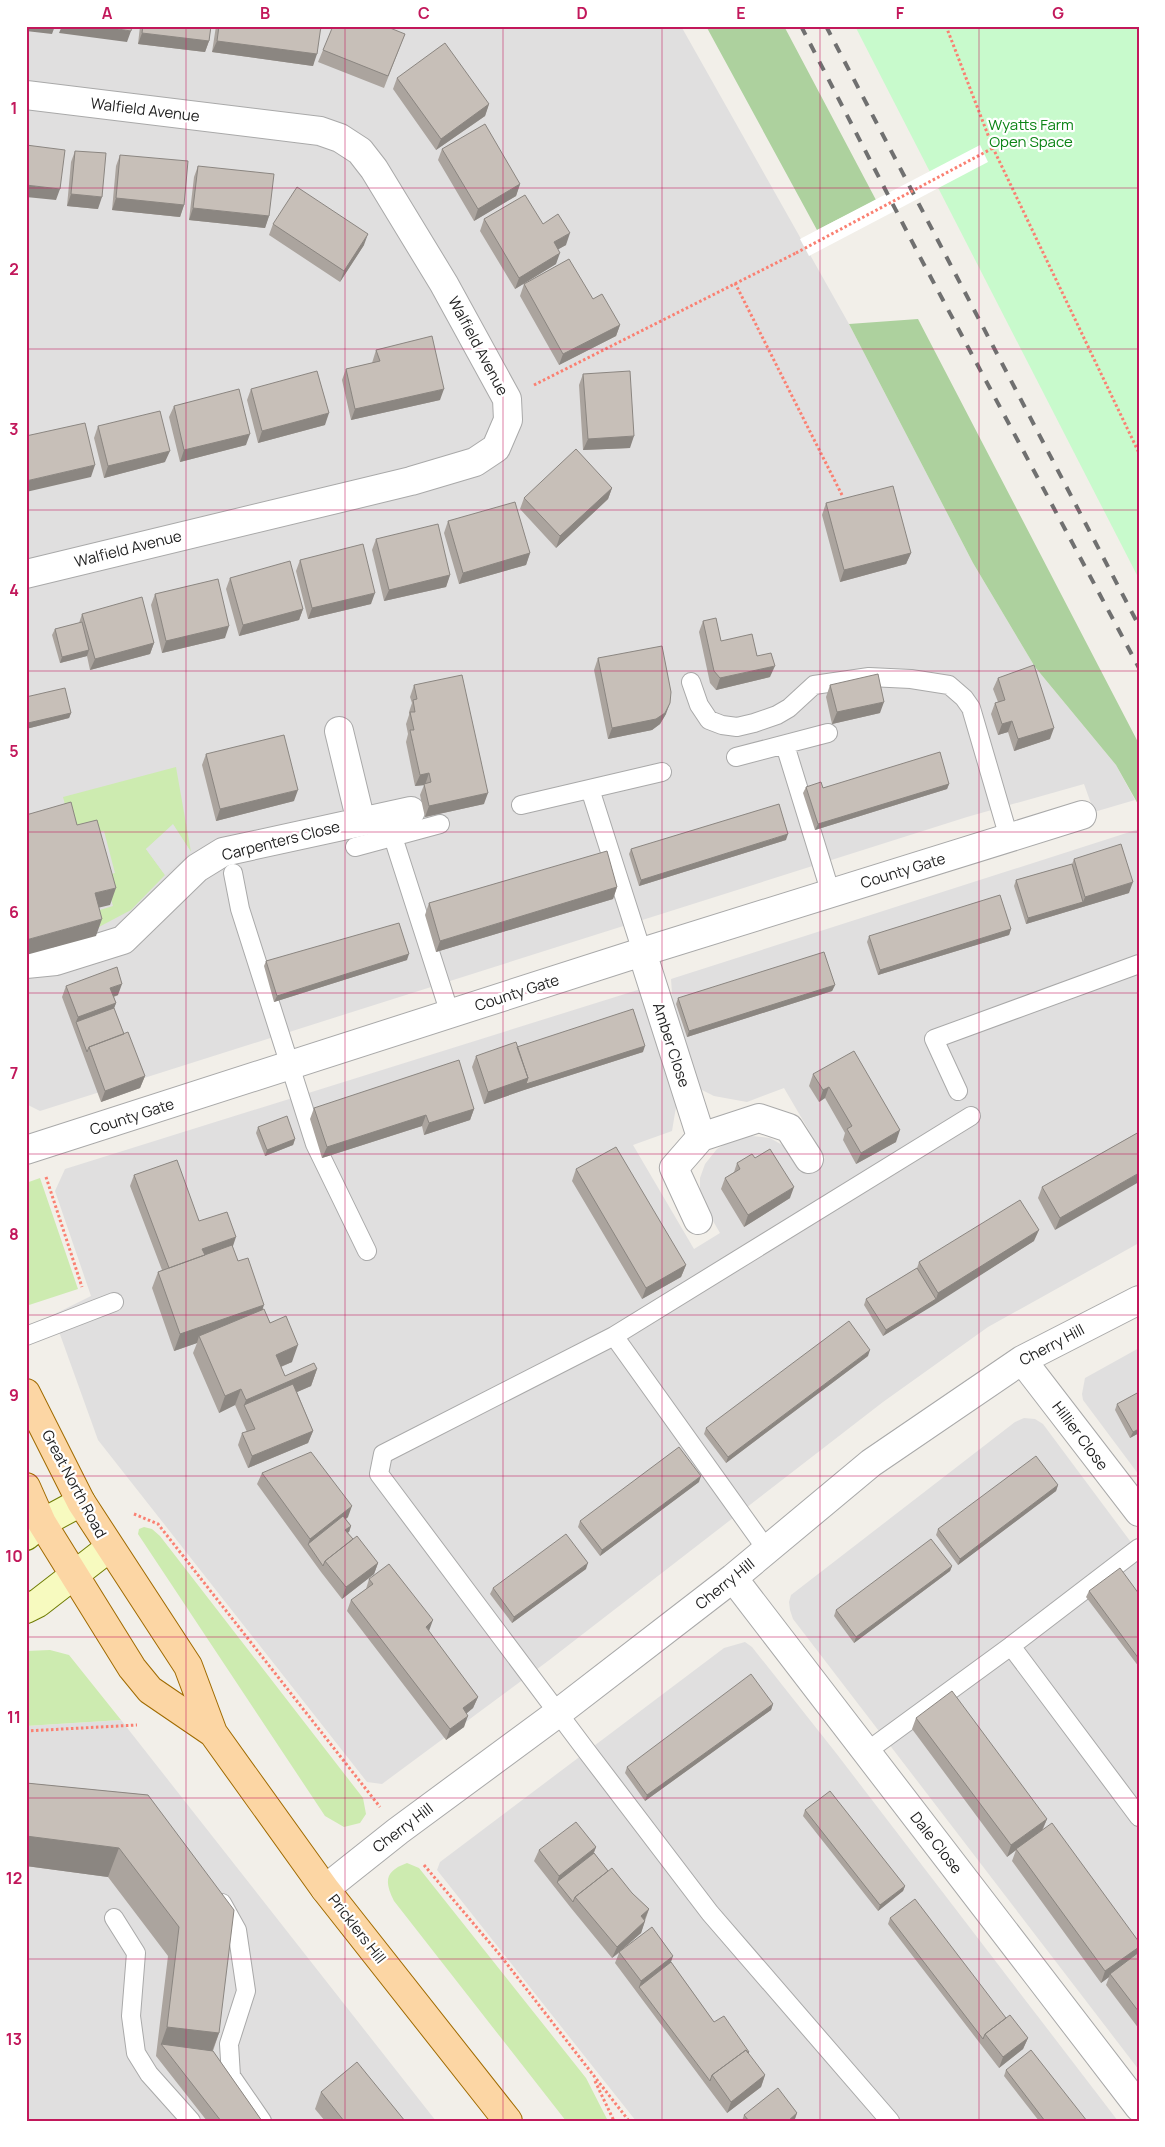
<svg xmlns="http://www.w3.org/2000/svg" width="1165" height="2147" font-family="Manrope,sans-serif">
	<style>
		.residential { fill: #e0dfdf }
		.grass { fill: #cdebb0 }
		.forest { fill: #add19e }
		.park { fill: #c8facc }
		.parking { fill: #e2e2e2 }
		.pier { fill: #fff }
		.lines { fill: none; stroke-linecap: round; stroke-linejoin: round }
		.service-casing { stroke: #a9a9a9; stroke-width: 20 }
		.minor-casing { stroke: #a9a9a9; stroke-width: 30 }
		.secondary-casing { stroke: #707d05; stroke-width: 30 }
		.primary-casing { stroke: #a06b00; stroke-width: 30 }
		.path { stroke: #fa8072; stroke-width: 3; stroke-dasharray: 2.5 2.5; stroke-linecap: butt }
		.service { stroke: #fff; stroke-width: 18 }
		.minor { stroke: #fff; stroke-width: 28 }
		.secondary { stroke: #f7fabf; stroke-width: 28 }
		.primary { stroke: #fcd6a4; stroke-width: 28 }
		.rail { stroke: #707070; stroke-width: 4; stroke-dasharray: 10 10; stroke-linecap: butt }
		.path-bridge { stroke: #fa8072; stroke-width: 3; stroke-dasharray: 2.5 2.5; stroke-linecap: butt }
		.wall { fill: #aba49e }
		.shaded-wall { fill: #8b8681 }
		.building { fill: #c7bfb8; stroke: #8b8681 }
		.grid { fill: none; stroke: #c2185b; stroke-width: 1; stroke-opacity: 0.55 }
		.labels { text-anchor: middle; stroke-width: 4.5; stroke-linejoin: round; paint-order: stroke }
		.street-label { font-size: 15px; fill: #222; stroke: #fff }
		.park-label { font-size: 15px; fill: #0c8416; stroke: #fff }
		.neatline { fill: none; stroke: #c2185b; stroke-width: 2 }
		.grid-label { font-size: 16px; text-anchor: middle; font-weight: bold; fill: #c2185b }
	</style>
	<rect width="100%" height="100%" fill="#f2efe9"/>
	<path class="residential" d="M26,26H681L849,324L973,563L1035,667L1116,765L1135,800L1094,812L1084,784L967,817L40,1111L28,1105L26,1100Z
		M1139,829V1243L988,1327L883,1402L548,1661L382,1784L367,1782L98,1440L53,1315L91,1296L55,1191L65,1169L644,988L677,1101L672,1131L633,1145L694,1249L720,1233L702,1202L700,1192V1178L705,1164L717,1149L733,1139L752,1136L770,1138L784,1146L800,1172L825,1158L784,1088L747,1102L714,1096L700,1089L673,1007L671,979Z
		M1139,1348V1475L1083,1400L1082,1394L1085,1378Z
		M1024,1418L1035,1419L1043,1424L1139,1553V2070L793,1619L790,1610L789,1602L791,1595L1015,1422Z
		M745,1642L752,1647L836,1753L1118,2121H636L437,1870L440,1862L724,1648Z
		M121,1720L436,2121H26V1726Z"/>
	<path class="grass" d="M176,767L191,852L173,825L146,849L165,875L131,910L97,928L93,912L113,906L104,876L115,873L104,831L74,839L63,797Z
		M40,1178L78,1289L26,1306V1183Z
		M144,1527L152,1529L160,1536L363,1798L366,1814L360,1823L344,1827L325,1816L138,1534L139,1529Z
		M50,1650L69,1655L121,1720L26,1726V1651Z
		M407,1863L419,1868L586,2078L608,2121H566L394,1901C384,1881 385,1871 407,1863Z"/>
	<path class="forest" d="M706,26H784L876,200L817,230Z
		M918,319L1139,744V806L1116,765L1035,667L973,563L849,324Z"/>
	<path class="park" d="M855,26H1139V579Z"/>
	<path class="parking" d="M173,824L191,852L165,875L146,849Z"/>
	<path class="pier" d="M980,145L988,162L809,256L800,239Z"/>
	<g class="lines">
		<g class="service-casing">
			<path id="service" d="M691,682L699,705L709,720L722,725L737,727L754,723L777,715L789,708L814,685L869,677L911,679L949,685L964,698L971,708L1009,838
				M785,745L831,894
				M736,757L828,733
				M590,789L642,952
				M521,805L662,772
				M393,837L450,1014
				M355,847L440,824
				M233,873L240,909L315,1144L367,1251
				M958,1091L934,1039L1139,964
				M26,1336L114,1302
				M614,1336L971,1116
				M767,1550L614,1336L383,1454L379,1474L582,1745L710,1913L890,2121
				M1011,1646L1139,1817
				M866,1752L1011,1646L1139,1548
				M222,1903L237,1930L246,1991L229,2044L231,2076L262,2121
				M114,1918L136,1953L131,2016L136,2053L149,2074L191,2121"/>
		</g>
		<g class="minor-casing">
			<path id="minor" d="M26,95L320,131L340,138L360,151L374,169L444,284L507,399L508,420L496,448L475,462L411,481L26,574
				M339,731L361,822
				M642,952L701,1137
				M26,964L56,961L123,940L197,868L223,852L411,811
				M26,1150L642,952L1082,815
				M698,1220L674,1168L701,1137L759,1118L789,1128L809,1159
				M1022,1360L1139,1512
				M733,1578L1139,2107
				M325,1889L398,1831L558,1713L733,1578L871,1463L1022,1360L1139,1300"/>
		</g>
		<g class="secondary-casing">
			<path id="secondary" d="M26,1536L42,1523L81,1502
				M26,1609L38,1603L109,1548"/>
		</g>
		<g class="primary-casing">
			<path id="primary" d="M26,1393L81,1502L188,1666L213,1733L325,1889L508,2121
				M26,1487L42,1523L132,1668L150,1690L213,1733"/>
		</g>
		<path class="path" d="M946,26L993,148L1139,453
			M735,283L843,497
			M534,385L796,253
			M46,1177L82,1287
			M134,1514L158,1524L380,1807
			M26,1731L137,1725
			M424,1865L500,1955L629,2121
			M595,2081L614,2121"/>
		<use href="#service" class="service"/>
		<use href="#minor" class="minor"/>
		<use href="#secondary" class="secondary"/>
		<use href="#primary" class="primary"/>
		<path class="rail" d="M801,26L920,257L1139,668
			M826,26L1139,626"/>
		<path class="path-bridge" d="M796,253L993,148"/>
	</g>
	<path class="wall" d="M140,26H211L209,41L205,52L138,44Z
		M216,26H321L313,66L212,52Z
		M405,34L384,88L318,62L323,50Z
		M397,78L489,104L485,116L436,150L393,89Z
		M442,149L520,184L516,196L474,221L438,160Z
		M75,151L98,209L67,206L71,162Z
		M120,155L184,205L180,217L112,210L116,166Z
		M198,166L269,216L265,228L189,220L194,177Z
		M484,219L543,224L566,245L558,249L556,264L515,289L480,231Z
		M273,224L364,245L340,282L269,235Z
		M524,284L593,299L620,325L616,336L559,365L520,296Z
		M376,350L440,400L351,420L342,380L346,369L372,363Z
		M583,374L630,448L583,450L579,385Z
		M251,389L325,425L258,443L247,400Z
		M174,406L246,445L180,462L169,417Z
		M98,426L165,462L104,478L94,438Z
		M612,488L608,499L556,548L520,509L524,498Z
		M826,503L911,553L906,564L840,582L822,515Z
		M448,521L530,553L526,565L459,584L444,533Z
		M376,539L450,575L446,587L384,601L372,550Z
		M300,560L371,604L308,619L296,571Z
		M230,578L303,609L299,620L239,636L226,589Z
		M155,594L225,638L162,653L151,605Z
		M82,614L154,643L150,654L90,670L87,656L60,663L52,635L55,629L79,623Z
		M703,621L721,641L757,656L770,677L716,690L710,683L699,632Z
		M598,658L666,714L660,724L652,730L608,739L594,670Z
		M998,678L1050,739L1014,751L1008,732L998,735L991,714L995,703L998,702L993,689Z
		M414,685L484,804L425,817L420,795L424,785L415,786L406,742L408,734L406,724L409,715V712L412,703L410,697Z
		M830,685L880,713L832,724L826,697Z
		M26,697L71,713L69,718L26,729Z
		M206,754L294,801L216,821L202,765Z
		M949,784L947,789L815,830L803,793L806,787L823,788Z
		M786,840L639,886L629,854L631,849Z
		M1074,859L1129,893L1026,924L1014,886L1016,880L1072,864Z
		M617,887L613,899L436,952L425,915L429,903Z
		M1011,929L1009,935L878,975L867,942L869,936Z
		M407,960L274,1002L264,966L266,961Z
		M835,985L832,991L687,1037L676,1004L678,998Z
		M66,986L118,995L114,997L116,1003L114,1008L124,1034L145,1076L140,1088L101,1102L62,997Z
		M517,1047L643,1052L524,1090L484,1104L472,1067L476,1056Z
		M813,1074L896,1142L856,1164L843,1140L845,1133L825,1098L819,1102L809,1086Z
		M314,1108L474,1109L470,1120L424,1135L422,1126L322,1158L310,1119Z
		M258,1127L295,1139L293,1145L265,1156L256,1133Z
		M1139,1132L1055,1230L1038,1198L1042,1187Z
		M755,1158L790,1198L744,1227L721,1189L725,1178L734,1172L737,1163Z
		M576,1169L686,1265L681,1277L642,1299L572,1181Z
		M134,1175L199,1221L232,1247L238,1261L263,1309L292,1362L281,1367L285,1376L317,1369L311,1386L297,1392L313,1431L308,1443L248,1468L238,1445L242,1433L247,1432L235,1405L219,1413L193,1353L197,1343L174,1351L152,1288L158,1272L162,1270L130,1186Z
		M1034,1241L883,1336L864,1305L866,1299L917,1268L919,1262Z
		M868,1356L726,1463L704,1434L706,1428Z
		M1117,1404L1139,1433L1130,1438L1115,1410Z
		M262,1473L348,1517L346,1519L351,1526L349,1532H347L353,1539L378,1563L374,1574L342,1599L321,1572L257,1484Z
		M699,1482L600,1556L578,1527L580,1521Z
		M1058,1485L1056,1491L958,1565L936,1535L938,1529Z
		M952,1566L950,1571L854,1643L834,1616L836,1610Z
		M586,1569L512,1623L490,1594L493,1588Z
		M369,1579L429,1632L478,1697L473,1708L466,1714L464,1727L446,1740L347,1611L351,1600L366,1589Z
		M1089,1591L1139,1594V1667L1086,1597Z
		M773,1704L771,1710L645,1801L625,1773L627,1767Z
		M916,1718L1047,1819L1043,1829L1139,1942V2029L1106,1985L1109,1977L1101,1983L1012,1861L1016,1850L1007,1857L912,1729Z
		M26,1783L148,1795L219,2033L213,2051L262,2121H207L156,2056L168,1956L108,1877L26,1866Z
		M805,1810L905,1886L903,1891L878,1911L803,1816Z
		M596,1847L594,1853L608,1871L649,1909L641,1933L623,1949L671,1962L714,2022L748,2054L765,2075L761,2087L727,2113L615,1963L619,1953L612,1958L571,1908L534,1861L539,1850Z
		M890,1918L1006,2018L1028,2038L1023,2049L999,2068L888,1924Z
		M1006,2070L1087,2121H1039L1004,2076Z
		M321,2092L405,2121H325L315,2109Z
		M797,2113L795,2119L796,2121H742L744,2115Z"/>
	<path class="shaded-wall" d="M26,26H55L52,34L26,31Z
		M62,26H98L131,31L127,42L59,33Z
		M142,33L209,41L205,52L138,44Z
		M217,41L317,54L313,66L212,52Z
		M489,104L485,116L436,150L441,139Z
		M520,184L516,196L474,221L478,209Z
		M26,185L60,189L56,200L26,197Z
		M71,194L102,197L98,209L67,206Z
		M116,198L184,205L180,217L112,210Z
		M193,208L269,216L265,228L189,220Z
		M570,233L566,245L550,254L554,242Z
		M368,234L364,245L340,282L344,271Z
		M560,253L556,264L515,289L519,278Z
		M620,325L616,336L559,365L563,354Z
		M444,389L440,400L351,420L355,409Z
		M329,413L325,425L258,443L262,431Z
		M250,434L246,445L180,462L184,450Z
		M634,436L630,448L583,450L588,439Z
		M170,451L165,462L104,478L108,466Z
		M95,465L91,477L26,492V481Z
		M612,488L608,499L556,548L560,536Z
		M530,553L526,565L459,584L463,573Z
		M911,553L906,564L840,582L844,570Z
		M450,575L446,587L384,601L389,590Z
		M375,593L371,604L308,619L312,608Z
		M303,609L299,620L239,636L243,625Z
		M229,626L225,638L162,653L166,641Z
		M154,643L150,654L90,670L95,659Z
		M89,650L87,656L60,663L62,657Z
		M775,666L770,677L716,690L720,678Z
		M884,702L880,713L832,724L837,712Z
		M670,703L666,714L660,724L652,730L608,739L612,728Z
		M71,713L69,718L26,729L28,723Z
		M1012,721L1008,732L998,735L1002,724Z
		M1054,728L1050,739L1014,751L1018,739Z
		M429,773L425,785L415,786L420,775Z
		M949,784L947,789L815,830L818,824Z
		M298,790L294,801L216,821L220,809Z
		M488,793L484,804L425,817L429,806Z
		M788,834L786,840L639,886L641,880Z
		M1133,882L1129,893L1026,924L1028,918L1083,902L1085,897Z
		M617,887L613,899L436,952L440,941Z
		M116,888L110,905L89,910L95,893Z
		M102,919L96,936L26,955V940Z
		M1011,929L1009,935L878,975L880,970Z
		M409,954L407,960L274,1002L277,996Z
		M122,984L118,995L106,999L110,988Z
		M835,985L832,991L687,1037L689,1031Z
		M116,1003L112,1014L76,1022L78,1017Z
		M645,1046L643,1052L524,1090L484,1104L488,1092L528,1078Z
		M145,1076L140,1088L101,1102L105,1091Z
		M829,1087L825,1098L819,1102L823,1090Z
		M474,1109L470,1120L424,1135L429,1123Z
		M426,1115L422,1126L322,1158L327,1147Z
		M900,1130L896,1142L856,1164L861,1153Z
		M295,1139L293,1145L265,1156L267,1150Z
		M1139,1173V1182L1055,1230L1060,1218Z
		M794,1187L790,1198L744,1227L748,1215Z
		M1039,1230L1034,1241L934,1305L938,1293Z
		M236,1237L232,1249L204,1259L202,1249Z
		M686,1265L681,1277L642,1299L646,1288Z
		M936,1299L934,1305L883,1336L886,1330Z
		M264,1305L258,1322L199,1336L197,1343L174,1351L180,1334Z
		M298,1345L292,1362L270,1371L276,1355Z
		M870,1350L868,1356L726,1463L728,1457Z
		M317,1369L311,1386L248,1413L244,1405L246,1400Z
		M241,1389L235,1405L219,1413L225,1396Z
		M1139,1429V1433L1130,1438L1133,1432Z
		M313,1431L308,1443L248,1468L252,1456Z
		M701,1476L699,1482L600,1556L602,1550Z
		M1058,1485L1056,1491L958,1565L960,1559Z
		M352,1506L348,1517L310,1547L308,1544L310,1539Z
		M351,1526L349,1532L343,1536L345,1530Z
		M378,1563L374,1574L342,1599L346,1587Z
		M588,1563L586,1569L512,1623L514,1617Z
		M952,1566L950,1571L854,1643L856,1637Z
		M433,1620L429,1631L426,1627Z
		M478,1697L473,1708L458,1720L463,1708Z
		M773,1704L771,1710L645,1801L647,1795Z
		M468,1716L464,1727L446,1740L450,1729Z
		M1047,1819L1042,1830L1007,1857L1011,1845Z
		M26,1836L119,1848L108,1877L26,1866Z
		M596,1847L591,1859L557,1882L559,1876Z
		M905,1886L903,1891L878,1911L880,1905Z
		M649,1909L644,1921L641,1916Z
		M645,1921L641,1933L612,1958L617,1947Z
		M1139,1947V1951L1137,1957L1110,1974L1109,1977L1101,1983L1105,1971Z
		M673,1956L669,1968L639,1987L641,1981Z
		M167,2027L219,2033L208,2062L161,2044Z
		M1028,2038L1023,2049L999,2068L1003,2057Z
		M765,2075L761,2087L727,2113L731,2102Z
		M797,2113L794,2121H788Z"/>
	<path class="building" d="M98,26H132L131,31Z
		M143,26H211L209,41L142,33Z
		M219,26H321L317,54L217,41Z
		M333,26H385L405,34L388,76L323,50Z
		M445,43L489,104L441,139L397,78Z
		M485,124L520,184L478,209L442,149Z
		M26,145L65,150L60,189L26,185Z
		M75,151L106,153L102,197L71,194Z
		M120,155L188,161L184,205L116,198Z
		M198,166L274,174L269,216L193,208Z
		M297,187L368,234L344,271L273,224Z
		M525,195L543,224L558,214L570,233L554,242L560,253L519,278L484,219Z
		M569,259L593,299L602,294L620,325L563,354L524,284Z
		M432,336L444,389L355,409L346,369L380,361L376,350Z
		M317,371L329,413L262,431L251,389Z
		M630,371L634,436L588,439L583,374Z
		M239,389L250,434L184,450L174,406Z
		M160,411L170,451L108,466L98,426Z
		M85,423L95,465L26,481V436Z
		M576,449L612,488L560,536L524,498Z
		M893,486L911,553L844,570L826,503Z
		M515,502L530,553L463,573L448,521Z
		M438,524L450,575L389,590L376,539Z
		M363,544L375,593L312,608L300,560Z
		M290,561L303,609L243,625L230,578Z
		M218,579L229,626L166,641L155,594Z
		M142,597L154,643L95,659L82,614Z
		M716,618L721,641L752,634L757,656L771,653L775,666L720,678L714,671L703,621Z
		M82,622L89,650L62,657L55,629Z
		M662,646L671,692L670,703L665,713L656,719L612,728L598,658Z
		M1034,665L1054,728L1018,739L1012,721L1002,724L995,703L1005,700L998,678Z
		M878,674L884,702L837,712L830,685Z
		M462,675L488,793L429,806L424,784L431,782L429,773L420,775L410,730H414L410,712H415L413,700L417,699L414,685Z
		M65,688L71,713L28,723L26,715V697Z
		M284,735L298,790L220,809L206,754Z
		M940,752L949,784L818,824L806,787L821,782L823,788Z
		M71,802L77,825L97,820L116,888L95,893L102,919L26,940V815Z
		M779,804L788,834L641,880L631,849Z
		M1121,844L1133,882L1085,897L1074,859Z
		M607,851L617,887L440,941L429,903Z
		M1072,864L1083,902L1028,918L1016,880Z
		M1000,895L1011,929L880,970L869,936Z
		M399,923L409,954L277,996L266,961Z
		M824,952L835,985L689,1031L678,998Z
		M117,967L122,984L110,988L116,1003L78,1017L66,986Z
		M114,1008L124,1034L89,1047L87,1052L76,1022Z
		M633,1009L645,1046L526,1084L528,1078L517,1047Z
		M128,1032L145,1076L105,1091L89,1047Z
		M516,1042L528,1078L488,1092L476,1056Z
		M854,1051L900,1130L861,1153L847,1129L852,1126L829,1087L823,1090L813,1074Z
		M459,1060L474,1109L429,1123L426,1115L327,1147L314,1108Z
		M287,1116L295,1139L267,1150L258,1127Z
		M1139,1132V1173L1060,1218L1042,1187Z
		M616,1147L686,1265L646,1288L576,1169Z
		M770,1149L794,1187L748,1215L725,1178L740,1169L737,1163L752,1154L755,1158Z
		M177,1160L199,1221L227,1212L236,1237L202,1249L205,1255L169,1268L134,1175Z
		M1020,1200L1039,1230L938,1293L919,1262Z
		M232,1245L238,1261L248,1258L264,1305L180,1334L158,1272Z
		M917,1268L936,1299L886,1330L866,1299Z
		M264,1309L270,1323L286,1316L298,1345L276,1355L285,1376L314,1363L317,1369L246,1400L241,1389L225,1396L199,1336Z
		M849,1321L870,1350L728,1457L706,1428Z
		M293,1384L313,1431L252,1456L242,1433L255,1429L244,1405Z
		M1139,1392V1429L1133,1432L1117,1404Z
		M679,1447L701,1476L602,1550L580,1521Z
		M311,1452L352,1506L310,1539L262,1473Z
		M1036,1456L1058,1485L960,1559L938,1529Z
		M343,1516L351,1526L345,1530L353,1539L325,1561L323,1566L308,1544Z
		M566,1534L588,1563L514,1617L493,1588Z
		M357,1536L378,1563L346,1587L325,1561Z
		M931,1539L952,1566L856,1637L836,1610Z
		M389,1564L433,1620L426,1627L478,1697L463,1708L468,1716L450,1729L351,1600L373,1584L369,1579Z
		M1120,1568L1139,1594V1659L1089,1591Z
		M751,1674L773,1704L647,1795L627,1767Z
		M952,1691L1047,1819L1011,1845L916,1718Z
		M26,1783L148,1795L234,1910L219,2033L167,2027L179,1927L119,1848L26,1836Z
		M830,1791L905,1886L880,1905L805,1810Z
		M576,1822L596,1847L559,1876L539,1850Z
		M1052,1823L1139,1942V1947L1105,1971L1016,1849Z
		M594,1853L608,1871L575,1897L573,1902L557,1882Z
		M612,1868L632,1893L649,1909L641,1916L645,1921L617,1947L575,1897Z
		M915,1899L1006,2018L985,2034L983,2039L890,1918Z
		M652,1927L673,1956L641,1981L619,1952Z
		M1139,1952V2012L1110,1974Z
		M671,1962L714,2022L724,2016L749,2052L748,2053L746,2050L712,2075L710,2081L639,1987Z
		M1010,2015L1028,2038L1003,2057L985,2034Z
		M161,2044L213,2051L262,2121H221Z
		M746,2050L765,2075L731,2102L712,2075Z
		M1031,2050L1087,2121H1045L1006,2070Z
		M357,2062L405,2121H344L321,2092Z
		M778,2088L797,2113L788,2121H749L744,2115Z"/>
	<path class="grid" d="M186,26V2121M345,26V2121M503,26V2121M662,26V2121M820,26V2121M979,26V2121M26,188H1139M26,349H1139M26,510H1139M26,671H1139M26,832H1139M26,993H1139M26,1154H1139M26,1315H1139M26,1476H1139M26,1637H1139M26,1798H1139M26,1959H1139"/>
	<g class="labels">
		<g class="street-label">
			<text transform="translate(145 110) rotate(7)" y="5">Walfield Avenue</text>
			<text transform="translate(478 346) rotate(62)" y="5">Walfield Avenue</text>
			<text transform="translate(128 549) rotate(-14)" y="5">Walfield Avenue</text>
			<text transform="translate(281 841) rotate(-14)" y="5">Carpenters Close</text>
			<text transform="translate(903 871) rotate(-17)" y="5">County Gate</text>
			<text transform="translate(517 993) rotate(-18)" y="5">County Gate</text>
			<text transform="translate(671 1045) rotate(72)" y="5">Amber Close</text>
			<text transform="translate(132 1117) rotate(-18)" y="5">County Gate</text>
			<text transform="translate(1052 1345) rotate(-28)" y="5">Cherry Hill</text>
			<text transform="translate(1080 1436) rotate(53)" y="5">Hillier Close</text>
			<text transform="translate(74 1484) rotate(62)" y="5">Great North Road</text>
			<text transform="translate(725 1584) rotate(-39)" y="5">Cherry Hill</text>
			<text transform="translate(403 1828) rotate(-37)" y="5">Cherry Hill</text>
			<text transform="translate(936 1843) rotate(52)" y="5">Dale Close</text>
			<text transform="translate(357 1929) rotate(52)" y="5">Pricklers Hill</text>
		</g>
		<g class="park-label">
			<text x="1031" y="130">Wyatts Farm<tspan x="1031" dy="17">Open Space</tspan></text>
		</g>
	</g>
	<rect width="1165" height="2147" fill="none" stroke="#ffffff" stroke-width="55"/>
	<rect x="28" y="28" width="1110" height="2092" class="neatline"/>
	<g class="grid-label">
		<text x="107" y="19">A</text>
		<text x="265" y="19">B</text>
		<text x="424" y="19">C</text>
		<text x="582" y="19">D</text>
		<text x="741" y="19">E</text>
		<text x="900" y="19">F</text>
		<text x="1058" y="19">G</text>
		<text x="14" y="114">1</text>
		<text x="14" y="275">2</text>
		<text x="14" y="435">3</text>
		<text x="14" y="596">4</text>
		<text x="14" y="757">5</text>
		<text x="14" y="918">6</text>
		<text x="14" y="1079">7</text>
		<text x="14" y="1240">8</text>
		<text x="14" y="1401">9</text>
		<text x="14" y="1562">10</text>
		<text x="14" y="1723">11</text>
		<text x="14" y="1884">12</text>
		<text x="14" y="2045">13</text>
	</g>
</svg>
